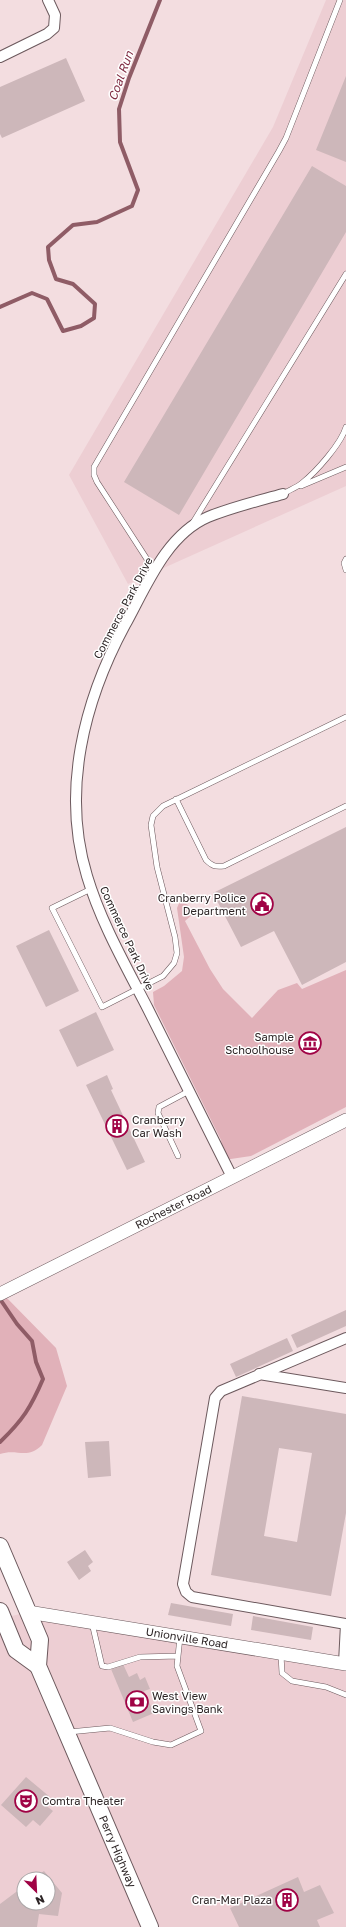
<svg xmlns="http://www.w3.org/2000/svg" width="346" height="1927" font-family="'Golos Text',sans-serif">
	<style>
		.built { fill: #edced3; fill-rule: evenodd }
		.green { fill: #e1b1b9 }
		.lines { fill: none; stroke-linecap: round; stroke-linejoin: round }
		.stream { stroke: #8f5c66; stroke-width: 4 }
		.building { fill: #cdb7ba; fill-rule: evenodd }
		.service-casing { stroke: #6c595d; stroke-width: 6 }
		.minor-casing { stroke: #6c595d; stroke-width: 12 }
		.tertiary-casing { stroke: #6c595d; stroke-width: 14 }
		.primary-casing { stroke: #6c595d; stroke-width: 18 }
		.service { stroke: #fff; stroke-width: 5 }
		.minor { stroke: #fff; stroke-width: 10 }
		.tertiary { stroke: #fff; stroke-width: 13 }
		.primary { stroke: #fff; stroke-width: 16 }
		.labels { text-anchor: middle; stroke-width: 3; stroke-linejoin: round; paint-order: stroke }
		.street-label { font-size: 11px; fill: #2c2425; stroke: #fff }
		.poi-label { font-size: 11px; fill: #2c2425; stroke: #fff; text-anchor: end }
		.water-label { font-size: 12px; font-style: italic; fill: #802c43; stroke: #fff }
	</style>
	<rect width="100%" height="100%" fill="#f3dde0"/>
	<path class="built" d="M326,0H346V486L128,584L69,475L273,127Z
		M28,1612L346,1664V1927H0V1619ZM24,1879H48V1903H24Z"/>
	<path class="green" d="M180,901L188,905L193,914L185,921L210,969L223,989L252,1018L278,990L297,983L302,989L346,970V1107L251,1156L224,1160L221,1140L154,1005L153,992L164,986L182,971L184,957L177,908Z
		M2,1293L56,1348L67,1386L42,1445C27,1460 17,1448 0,1454V1294Z"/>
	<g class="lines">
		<path class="stream" d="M0,307L32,293L47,299L63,331L81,326L94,318L95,304L73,284L56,279L49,260L48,247L73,225L97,222L132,206L138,190L120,142L119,109L129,78L160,0
			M0,1299L17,1324L32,1341L36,1362L43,1379C31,1407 23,1420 0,1442"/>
	</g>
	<path class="building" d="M66,58L85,101L2,138L0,134V87Z
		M346,76V162L316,150Z
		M312,166L346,186V232L179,515L124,482Z
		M346,827V962L302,985L274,931L241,947L213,893Z
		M49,930L79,991L46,1007L16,946Z
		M96,1012L114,1050L77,1067L59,1030Z
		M107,1075L113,1089L111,1090L145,1162L127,1170L86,1085Z
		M346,1310V1326L297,1348L291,1335Z
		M287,1338L293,1351L236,1377L230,1364Z
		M242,1396L346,1414V1513L331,1596L211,1575ZM279,1448L312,1453L297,1542L264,1536Z
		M109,1441L111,1476L88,1478L85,1442Z
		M85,1550L93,1562L88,1566L91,1571L79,1580L67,1562Z
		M171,1603L233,1614L231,1626L168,1615Z
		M253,1616L313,1627L311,1640L251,1630Z
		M123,1664L129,1677L137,1673L140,1680L145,1677L150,1689L144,1691L154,1713L133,1722L111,1669Z
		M26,1777L50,1797L44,1804L53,1811L40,1826L33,1820L26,1827L1,1805Z
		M44,1871L62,1893L58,1916L39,1914L37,1927H0V1904L24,1886V1903H48V1879H33Z
		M298,1877L304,1892L320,1885L334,1913L317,1920L320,1927H239L230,1908Z"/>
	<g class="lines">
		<g class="service-casing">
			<path id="service" d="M301,486L346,467
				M283,494C289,490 296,488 302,483C316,472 341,444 346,427
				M192,524L346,274
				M346,559L344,563L346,570
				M154,570L97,482L94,475V467L279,151L286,138L340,0
				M176,799L206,860C212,866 215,867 224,866L346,806
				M91,889L52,908L102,1007L163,976L174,963L177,953L175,937L157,867L151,825L153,816L163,806L346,717
				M178,1156L158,1113L159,1107L189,1091
				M92,1623L102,1666L108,1667L140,1657L178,1656
				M281,1655L282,1673L292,1681L326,1687L346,1695
				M69,1732L110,1728L153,1742L171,1745L201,1731L177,1666L180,1637"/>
		</g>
		<g class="minor-casing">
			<path id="minor" d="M0,57L47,34L54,28L55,15L48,0
				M232,1177C204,1121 176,1065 148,1009C126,966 101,923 87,876C61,791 84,701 125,625C146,587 166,535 208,517C232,507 258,501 283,494
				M259,1374L346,1388
				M344,1663L346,1624L192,1597L186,1592L183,1584L215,1398L221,1391L346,1338"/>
		</g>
		<g class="tertiary-casing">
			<g id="tertiary">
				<path id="s1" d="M0,1294L346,1120"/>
				<path id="s2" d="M28,1612L346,1664"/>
			</g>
		</g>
		<g class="primary-casing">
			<g id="primary">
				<path id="s3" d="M0,1546L40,1640L38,1666L150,1927"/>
				<path d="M0,1611L16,1650L38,1666"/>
			</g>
		</g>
		<use href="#service" class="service"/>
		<use href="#minor" class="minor"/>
		<use href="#tertiary" class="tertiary"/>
		<use href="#primary" class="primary"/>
	</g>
	<defs>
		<g id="civic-ring" transform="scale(1.15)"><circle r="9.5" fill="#fff" stroke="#a00345" stroke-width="1.5"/><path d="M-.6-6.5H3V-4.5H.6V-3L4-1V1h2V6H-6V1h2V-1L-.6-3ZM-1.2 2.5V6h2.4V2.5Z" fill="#a00345"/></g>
		<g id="museum-ring" transform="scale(1.15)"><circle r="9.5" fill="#fff" stroke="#a00345" stroke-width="1.5"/><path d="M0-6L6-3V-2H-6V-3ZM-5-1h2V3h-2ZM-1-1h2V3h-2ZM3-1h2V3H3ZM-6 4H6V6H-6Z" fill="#a00345"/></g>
		<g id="building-ring" transform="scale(1.15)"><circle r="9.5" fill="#fff" stroke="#a00345" stroke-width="1.5"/><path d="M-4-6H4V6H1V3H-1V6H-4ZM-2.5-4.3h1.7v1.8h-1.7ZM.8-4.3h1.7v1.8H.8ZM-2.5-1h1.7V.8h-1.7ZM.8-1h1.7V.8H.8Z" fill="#a00345"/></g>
		<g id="bank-ring" transform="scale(1.15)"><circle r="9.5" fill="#fff" stroke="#a00345" stroke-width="1.5"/><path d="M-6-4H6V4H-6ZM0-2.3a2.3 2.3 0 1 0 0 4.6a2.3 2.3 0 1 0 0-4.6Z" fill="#a00345"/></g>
		<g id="theatre-ring" transform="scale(1.15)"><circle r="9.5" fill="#fff" stroke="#a00345" stroke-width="1.5"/><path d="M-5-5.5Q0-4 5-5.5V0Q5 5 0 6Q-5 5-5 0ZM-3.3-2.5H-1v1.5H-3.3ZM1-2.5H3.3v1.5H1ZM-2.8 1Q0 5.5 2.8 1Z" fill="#a00345"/></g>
	</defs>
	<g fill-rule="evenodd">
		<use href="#civic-ring" x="262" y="904"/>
		<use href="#museum-ring" x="310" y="1043"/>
		<use href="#building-ring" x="117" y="1126"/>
		<use href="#bank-ring" x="137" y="1702"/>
		<use href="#theatre-ring" x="26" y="1801"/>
		<use href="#building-ring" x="287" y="1900"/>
	</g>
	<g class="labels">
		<g class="street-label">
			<text transform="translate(123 608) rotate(-62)" y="4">Commerce Park Drive</text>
			<text transform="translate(127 938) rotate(65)" y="4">Commerce Park Drive</text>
			<text dy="4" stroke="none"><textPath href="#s1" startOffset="194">Rochester Road</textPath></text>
			<text dy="4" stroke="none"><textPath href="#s2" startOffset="161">Unionville Road</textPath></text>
			<text dy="4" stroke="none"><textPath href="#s3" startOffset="330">Perry Highway</textPath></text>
		</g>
		<g class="poi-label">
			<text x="246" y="902">Cranberry Police<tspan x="246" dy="13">Department</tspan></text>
			<text x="294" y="1041">Sample<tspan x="294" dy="13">Schoolhouse</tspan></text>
			<text x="132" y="1124" text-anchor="start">Cranberry<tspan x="132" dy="13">Car Wash</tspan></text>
			<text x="152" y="1700" text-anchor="start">West View<tspan x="152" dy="13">Savings Bank</tspan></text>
			<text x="42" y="1805" text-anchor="start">Comtra Theater</text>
			<text x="272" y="1904">Cran-Mar Plaza</text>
		</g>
		<g class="water-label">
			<text transform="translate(121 76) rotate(-70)" y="4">Coal Run</text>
		</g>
	</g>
	<g transform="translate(36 1891) rotate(156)"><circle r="19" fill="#ffffff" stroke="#aba7a8"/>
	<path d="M0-3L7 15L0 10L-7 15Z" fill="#a00345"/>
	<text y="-6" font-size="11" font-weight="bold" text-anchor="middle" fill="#2c2425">N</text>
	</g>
</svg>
